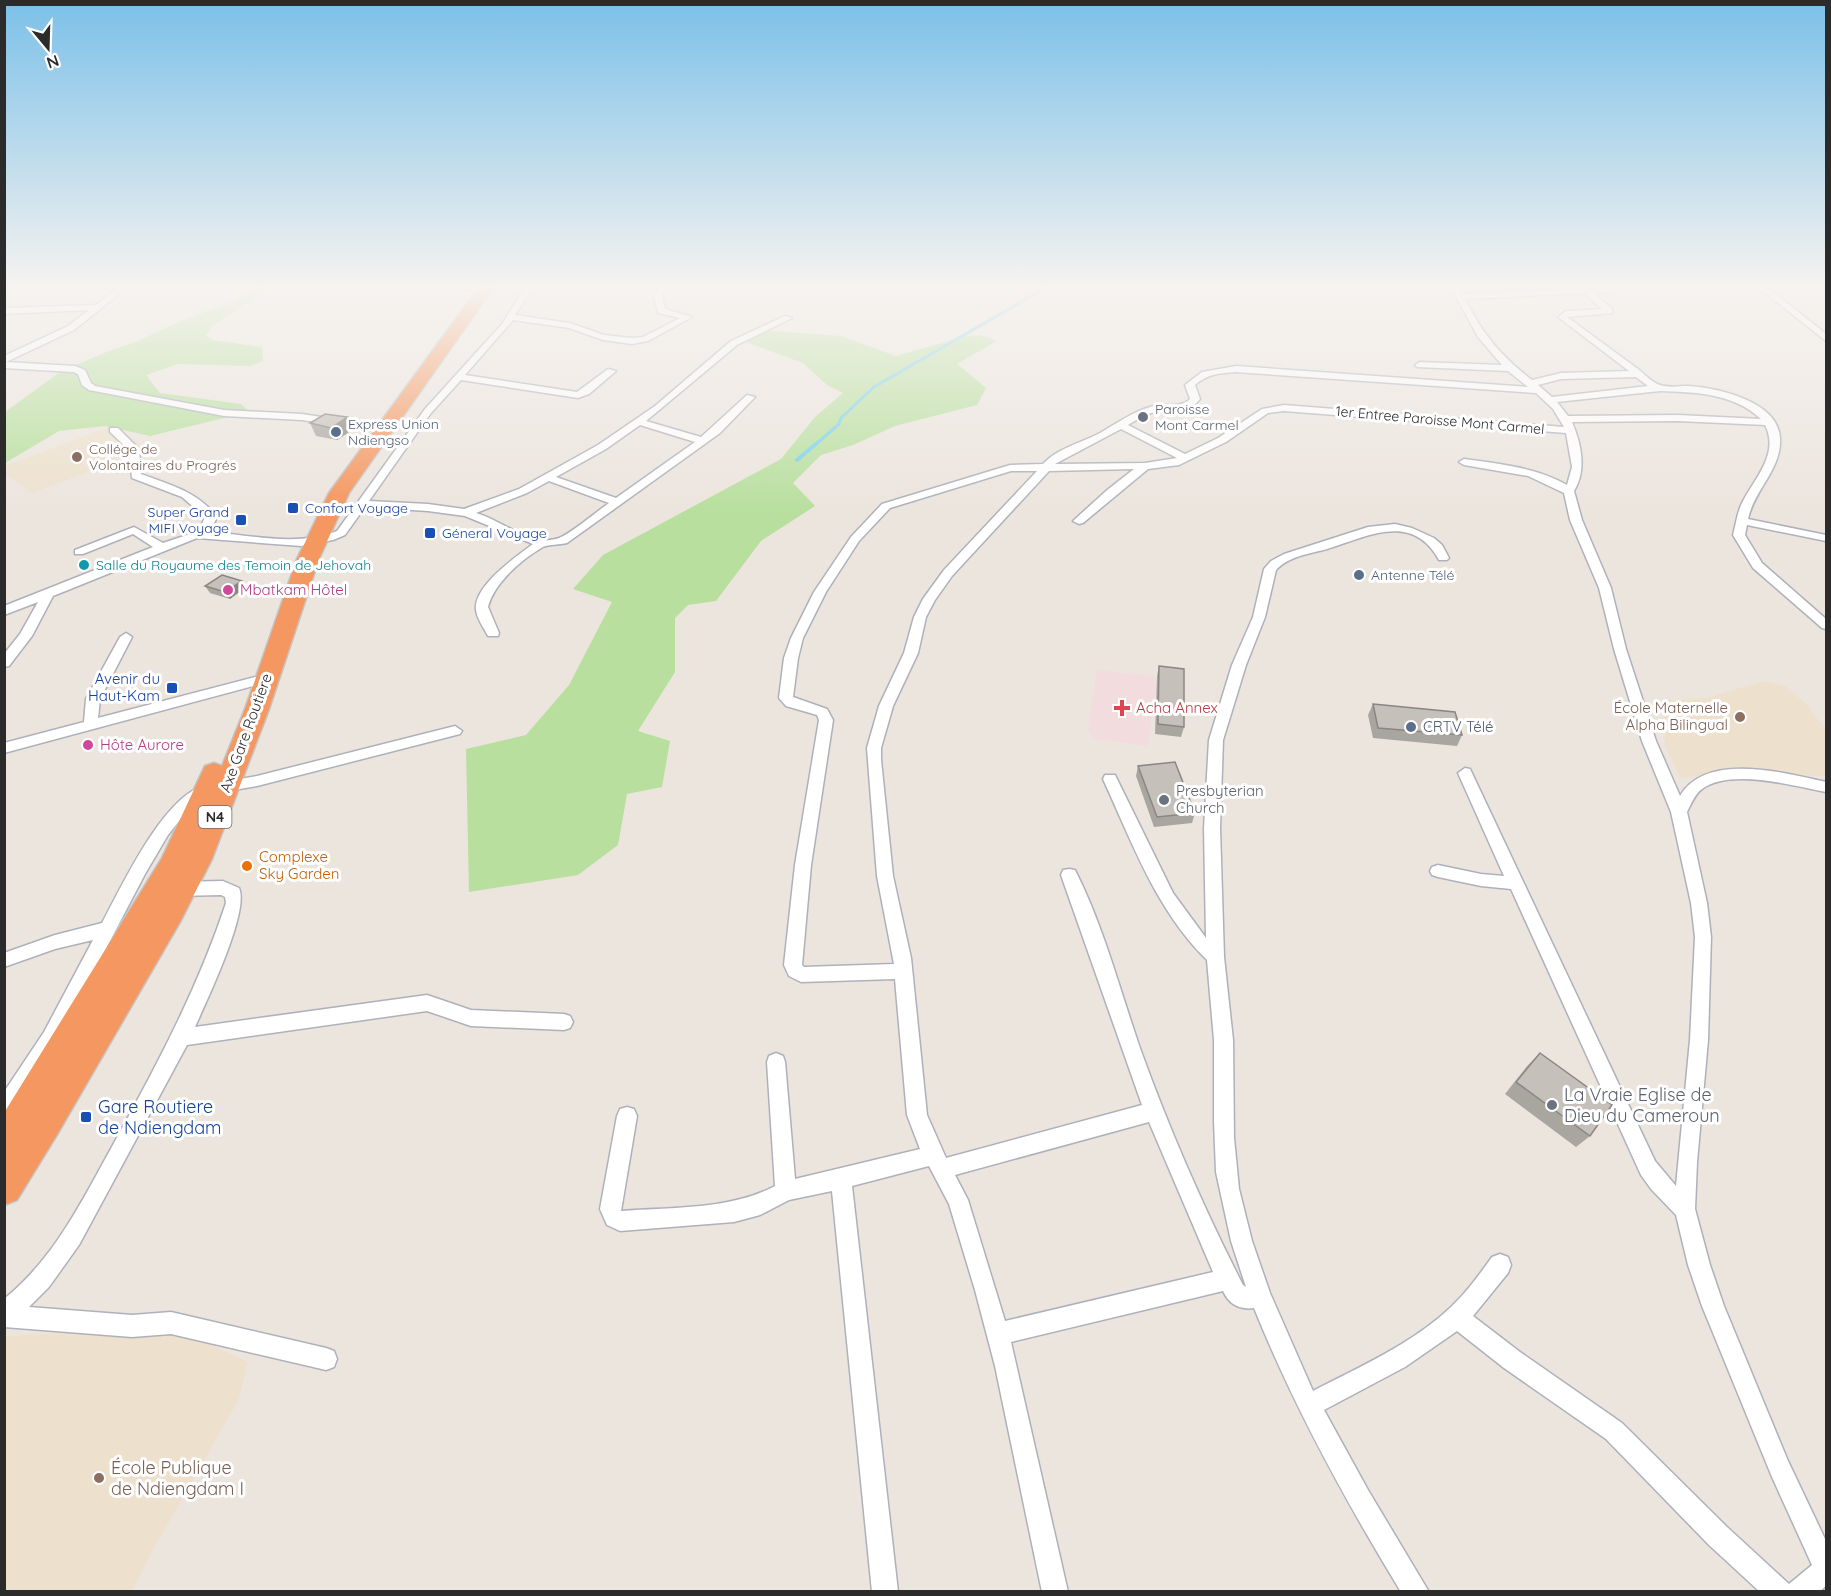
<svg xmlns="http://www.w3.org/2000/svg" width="1831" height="1596" font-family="Quicksand,sans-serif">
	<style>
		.education { fill: #ede1ce }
		.medical { fill: #f2dcde }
		.green { fill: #b8df9e }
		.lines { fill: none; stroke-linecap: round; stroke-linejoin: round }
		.stream-far1 { stroke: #77d1e8; stroke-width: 3 }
		.stream { stroke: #77d1e8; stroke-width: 4 }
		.street-casing { stroke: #aeb1bb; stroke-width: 3 }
		.highway-casing { stroke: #c4c4c4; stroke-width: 3 }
		.street { fill: #fff; fill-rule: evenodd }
		.highway { fill: #f59760; fill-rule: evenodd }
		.wall { fill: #a9a59f }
		.shaded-wall { fill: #8a8682 }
		.building { fill: #c5c0b9; stroke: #8a8682; stroke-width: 1.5 }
		.worship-dot { fill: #6b7280; stroke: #fff; stroke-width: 2 }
		.service-dot { fill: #5c6f8a; stroke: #fff; stroke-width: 2 }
		.education-dot { fill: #8d6e63; stroke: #fff; stroke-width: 2 }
		.transit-dot { fill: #1a4fb4; stroke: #fff; stroke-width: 2 }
		.culture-dot { fill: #0f9aa8; stroke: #fff; stroke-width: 2 }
		.hotel-dot { fill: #d1479c; stroke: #fff; stroke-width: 2 }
		.health-dot { fill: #e0444e; stroke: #fff; stroke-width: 2 }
		.food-dot { fill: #e8710a; stroke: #fff; stroke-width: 2 }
		.labels { text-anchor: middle; stroke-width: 6; stroke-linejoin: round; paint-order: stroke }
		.far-worship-label { font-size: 14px; fill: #5b616d; stroke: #fff; text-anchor: start }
		.far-street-label { font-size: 14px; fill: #2b2b2b; stroke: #fff }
		.far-service-label { font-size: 14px; fill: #4e5e75; stroke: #fff; text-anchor: start }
		.far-education-label { font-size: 14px; fill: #785e54; stroke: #fff; text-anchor: start }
		.far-transit-label { font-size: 14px; fill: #164399; stroke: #fff; text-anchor: start }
		.far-culture-label { font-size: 14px; fill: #0d838f; stroke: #fff; text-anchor: start }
		.shield { fill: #fff; stroke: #6b6b6b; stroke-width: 1.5 }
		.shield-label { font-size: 14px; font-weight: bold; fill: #2b2b2b }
		.hotel-label { font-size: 15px; fill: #b23c85; stroke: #fff; text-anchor: start }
		.transit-label { font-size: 15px; fill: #164399; stroke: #fff; text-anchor: end }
		.health-label { font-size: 15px; fill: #be3a42; stroke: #fff; text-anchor: start }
		.education-label { font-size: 15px; fill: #785e54; stroke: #fff; text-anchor: end }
		.service-label { font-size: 15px; fill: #4e5e75; stroke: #fff; text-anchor: start }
		.street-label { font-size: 15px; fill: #2b2b2b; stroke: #fff }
		.worship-label { font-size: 15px; fill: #5b616d; stroke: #fff; text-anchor: start }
		.food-label { font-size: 15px; fill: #c56008; stroke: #fff; text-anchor: start }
		.near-worship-label { font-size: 18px; fill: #5b616d; stroke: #fff; text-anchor: start }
		.near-transit-label { font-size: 18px; fill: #164399; stroke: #fff; text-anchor: start }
		.near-education-label { font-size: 18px; fill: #785e54; stroke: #fff; text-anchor: start }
	</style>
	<rect width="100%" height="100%" fill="#ece5de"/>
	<path class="education" d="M113,425L150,449L32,493L5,474V466Z
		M1764,681L1785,686L1806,704L1826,730V776L1711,775L1680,778L1665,746L1663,700L1707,698Z
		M166,1328L190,1335L248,1362L239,1399L149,1557L132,1591L5,1592V1336Z"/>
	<path class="medical" d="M1097,670L1153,676L1156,687L1148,746L1095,739L1088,730Z"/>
	<path class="green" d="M255,287H271L212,326L206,336L213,340L262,347L263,361L250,366L178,364L146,375L160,393L241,404L249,412L150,436L105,426L59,431L5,463V412L60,372L109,351L138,341L178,322L233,301Z
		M761,330L841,336L896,356L967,336L980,335L997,341L957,364L986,388L977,405L895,426L853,445L821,455L793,483L815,506L761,541L716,601L688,605L675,618V672L638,731L670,741L662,787L627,794L618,845L578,875L469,892L466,749L526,735L569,685L612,602L573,589L603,555L781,459L815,417L843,393L827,385L803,363L740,340Z"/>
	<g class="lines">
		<path class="stream-far1" d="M815,445L839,424L841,418L874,387L1047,287"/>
		<path class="stream" d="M797,460L817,443"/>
		<g class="street-casing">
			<path id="street" d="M119,287H128L74,330L6,362L75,366L85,370L91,383L95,386L224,410L302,414L375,425L380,428L375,431L302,420L224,416L89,390L82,385L78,374L73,372L4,368V356L68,326L89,310L4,314V308L96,305Z
				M445,287H482L489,290L485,292Z
				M525,287H533L515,315L570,323L604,335L632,338L643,337L680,318L658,313L654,296L658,287H666L662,296L665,309L692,317L648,341L632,344L603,340L569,328L513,320L465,375L577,392L608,369L616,371L589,394L578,398L461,380L431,413L369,501L428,504L464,509L519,489L598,445L655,406L731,341L785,316L792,318L737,345L646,421L701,437L747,395L755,397L720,433L567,543C560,545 549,544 543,547C522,559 494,583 488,607L499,633L498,636H488C484,628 477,619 476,610C473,586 517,556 533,544L465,516L428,511L365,507L345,535L333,540L301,546L197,538L53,596L32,636L9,666L4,667V654L20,634L38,602L4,615V606L153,547L133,534L83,554H75V550L134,527L163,543L199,531L205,517L182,497L132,478L129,450L110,432V428H118L139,449L141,474C170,485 197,491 217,517L210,532C251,535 298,547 337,531L425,409L502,324ZM640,425L695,442L616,498L556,477L606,449ZM549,481L609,503C596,512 572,533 559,538C533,548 501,520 476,513L527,493Z
				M1451,287H1459L1463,294L1628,287L1613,292L1594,293L1612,309V313L1567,317C1591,334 1614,352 1638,369C1644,374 1653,383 1660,385C1668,388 1679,386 1688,386C1718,388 1778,401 1780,438C1782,469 1754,490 1748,519L1826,535V541L1747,525L1745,535L1762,563L1826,619V629L1822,628L1753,568L1733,535C1736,524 1737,513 1742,503C1754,479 1780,454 1765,425L1678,421L1572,422C1581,443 1587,470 1574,491L1582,520L1611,588L1626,649L1656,741L1680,796C1706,751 1785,773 1826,782V792C1794,786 1731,768 1702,789C1695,794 1691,804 1687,812L1707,903L1711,937L1708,1040L1697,1162L1695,1209L1710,1265L1724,1306L1788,1461L1826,1541V1586L1819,1592H1760L1709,1545L1606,1439L1504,1368L1457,1331L1405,1367L1324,1410L1368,1490L1429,1592H1401C1345,1500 1294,1407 1254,1308C1239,1310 1229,1304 1223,1291L1011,1342L1068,1592H1042L995,1366L975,1290L949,1204L929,1166L852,1186L898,1592H872L832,1191L789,1200L760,1215L734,1222L620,1231L607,1225L600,1209L617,1116L620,1109L627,1107L634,1109L637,1116L621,1211C672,1207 730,1210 775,1186L767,1062L769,1056L776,1053L783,1056L785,1062L795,1179L920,1149L907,1115L895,979L801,982L789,976L784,965L795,865L819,720L817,715L786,706L779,698L784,658L791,638L814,592L851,537L882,504L1010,465L1043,464C1058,448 1081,443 1100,433C1116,424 1132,412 1150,407C1163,403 1180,409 1190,399L1185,385L1202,372L1236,366L1528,387L1508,371L1417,367L1415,365L1420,362L1502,365L1478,337ZM1585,293L1602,309L1566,311L1558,317L1629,371L1561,373L1532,380C1501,356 1483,335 1465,299ZM1236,372L1536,393L1553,409L1564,427L1284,405L1262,409L1218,438L1185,454L1128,425C1136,420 1145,414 1155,412C1170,409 1189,414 1200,399L1195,385C1207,374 1220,373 1236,372ZM1636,377L1648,386L1552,397L1538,385L1561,379ZM1660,391C1695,392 1733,393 1761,419L1678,415L1568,416L1557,402ZM1284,411L1566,433L1572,467L1567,485C1536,467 1499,464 1464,459L1459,462L1464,465L1528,476L1564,493L1570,520L1599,588L1614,649L1642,741L1671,812L1691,903L1695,937L1690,1040L1676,1186L1655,1161L1470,769L1465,768L1458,773L1504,876L1481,874L1438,865L1432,867L1430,871L1432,875L1438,877L1481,886L1511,889L1641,1175L1651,1189L1676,1215L1688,1265L1702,1306L1772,1477L1812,1565L1789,1584L1727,1527L1622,1423L1520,1352L1473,1316L1508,1273L1511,1265L1508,1257L1500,1254L1492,1257C1479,1275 1467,1292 1451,1307C1412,1344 1361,1366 1313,1391L1270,1293L1252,1241L1239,1189L1234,1138L1233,1040L1224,957L1220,828L1223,740L1246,665L1265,617L1276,570C1289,556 1309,554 1327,549C1367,537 1412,511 1439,560H1447L1449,558L1442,545L1434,538L1412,528L1395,524L1368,527L1284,554L1271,561L1264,569L1253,617L1232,665L1209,740L1204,828L1206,938L1173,893L1115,775H1105L1103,779C1132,842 1156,910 1207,960L1214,1040V1121L1216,1172L1231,1241L1246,1287L1243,1285C1204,1209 1170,1131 1141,1051C1120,991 1104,927 1075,870L1069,869L1063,870L1061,875L1142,1105L946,1158L927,1115L911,958L893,876L881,760V748L893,706L918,653L926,617L935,600L952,576L1049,471L1134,469L1106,491L1073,521L1079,524L1083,523L1148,469L1179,465L1226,442L1268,413ZM1121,429L1177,458L1145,463L1055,464ZM1011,471H1037L944,570L923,599L914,617L904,653L879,706L867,748L877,876L894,964L804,967L802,965L811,865L833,720L827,709L793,697L798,658L803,638L826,592L859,541L890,508ZM1149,1122L1213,1272L1005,1321L968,1200L955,1175Z
				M1758,287H1767L1826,334V341Z
				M126,633L132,637L100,699L98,718L267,674L274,678L272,681L4,753V743L84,722L86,699L120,637Z
				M455,726L462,731L460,734L257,786L227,791L222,790L220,786L222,782L257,776Z
				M203,786L208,788L210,792L208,796L186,812L168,835L145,874L56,1044L11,1116L4,1119V1092L44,1032L93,940L55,949L4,967V953L55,935L102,923C122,886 162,799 203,786Z
				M223,881L239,888C250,911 206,1002 195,1027L427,995L471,1010L564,1014L570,1016L573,1022L570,1028L564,1030L471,1026L427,1011L187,1045L79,1245L49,1287L29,1307L132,1315L171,1312L326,1348L334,1351L337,1359L334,1367L326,1370L171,1334L132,1337L4,1327V1299C55,1258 83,1199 114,1143C157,1065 198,988 226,903L225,897L221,895L177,896L171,894L169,889L171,884L177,882Z"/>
		</g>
		<g class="highway-casing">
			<path id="highway" d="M479,287H494L349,493L319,559L269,709L212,859L180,922L58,1133L17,1200L4,1205V1113L162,858L205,766L214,763L222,766L245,709L297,559L329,493Z"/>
		</g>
		<use href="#street" class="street"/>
		<use href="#highway" class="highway"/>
	</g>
	<path class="wall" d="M347,417L352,430L337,440L316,436L310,423Z
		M242,581L246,587L230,599L210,593L205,586Z
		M1159,666L1184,727L1181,737L1155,734L1157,676Z
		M1373,704L1462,735L1457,746L1373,738L1368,715Z
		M1138,766L1195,813L1192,823L1154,827L1136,776Z
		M1540,1053L1590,1136L1576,1147L1505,1094L1528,1065Z"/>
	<path class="shaded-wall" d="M347,417L352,430L337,440L331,428Z
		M242,581L246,587L230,599L225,592Z"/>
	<path class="building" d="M325,414L347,417L331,428L310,423Z
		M222,575L242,581L225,592L205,586Z
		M1159,666L1184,669V727L1158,724Z
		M1373,704L1455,712L1462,735L1378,728Z
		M1175,762L1195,813L1157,817L1138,766Z
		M1540,1053L1612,1105L1590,1136L1516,1082Z"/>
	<linearGradient id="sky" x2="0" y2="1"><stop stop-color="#7bc0e8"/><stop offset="0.56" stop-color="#f6f3f0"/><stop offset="1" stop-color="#f6f3f0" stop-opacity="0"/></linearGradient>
	<rect width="1831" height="511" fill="url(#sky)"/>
	<g class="worship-dot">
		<circle cx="1143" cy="417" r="6"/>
		<circle cx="1164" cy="800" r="6"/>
		<circle cx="1552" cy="1105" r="6"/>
	</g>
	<g class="service-dot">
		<circle cx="336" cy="432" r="6"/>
		<circle cx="1359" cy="575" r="6"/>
		<circle cx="1411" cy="727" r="6"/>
	</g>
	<g class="education-dot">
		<circle cx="77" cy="457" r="6"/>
		<circle cx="1740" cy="717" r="6"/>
		<circle cx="99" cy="1478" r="6"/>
	</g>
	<g class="transit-dot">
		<rect x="287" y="502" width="12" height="12" rx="3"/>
		<rect x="235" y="514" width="12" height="12" rx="3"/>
		<rect x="424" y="527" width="12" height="12" rx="3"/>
		<rect x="166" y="682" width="12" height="12" rx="3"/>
		<rect x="80" y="1111" width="12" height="12" rx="3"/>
	</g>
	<circle class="culture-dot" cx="84" cy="565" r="6"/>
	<g class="hotel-dot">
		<circle cx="228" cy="590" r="6"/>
		<circle cx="88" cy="745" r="6"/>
	</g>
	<path class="health-dot" d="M1119 699h6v6h6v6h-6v6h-6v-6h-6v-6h6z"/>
	<circle class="food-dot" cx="247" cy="866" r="6"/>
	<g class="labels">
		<g class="far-worship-label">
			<text x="1155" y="414">Paroisse<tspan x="1155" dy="16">Mont Carmel</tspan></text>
		</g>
		<g class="far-street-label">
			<text transform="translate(1440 420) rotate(5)" y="5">1er Entree Paroisse Mont Carmel</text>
		</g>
		<g class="far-service-label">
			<text x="348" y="429">Express Union<tspan x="348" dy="16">Ndiengso</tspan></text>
			<text x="1371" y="580">Antenne Télé</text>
		</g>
		<g class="far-education-label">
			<text x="89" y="454">Collége de<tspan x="89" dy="16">Volontaires du Progrés</tspan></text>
		</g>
		<g class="far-transit-label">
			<text x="305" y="513">Confort Voyage</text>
			<text x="229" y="517" text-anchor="end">Super Grand<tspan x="229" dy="16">MIFI Voyage</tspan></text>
			<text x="442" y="538">Géneral Voyage</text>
		</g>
		<g class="far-culture-label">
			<text x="96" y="570">Salle du Royaume des Temoin de Jehovah</text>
		</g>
		<rect class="shield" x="198.5" y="806" width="33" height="22" rx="4.5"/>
		<g class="shield-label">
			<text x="215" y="822">N4</text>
		</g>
		<g class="hotel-label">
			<text x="240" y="595">Mbatkam Hôtel</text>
			<text x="100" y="750">Hôte Aurore</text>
		</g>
		<g class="transit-label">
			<text x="160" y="684">Avenir du<tspan x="160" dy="17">Haut-Kam</tspan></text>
		</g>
		<g class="health-label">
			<text x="1136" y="713">Acha Annex</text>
		</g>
		<g class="education-label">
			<text x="1728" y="713">École Maternelle<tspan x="1728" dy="17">Alpha Bilingual</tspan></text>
		</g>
		<g class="service-label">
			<text x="1423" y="732">CRTV Télé</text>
		</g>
		<g class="street-label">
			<text transform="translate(246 733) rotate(-70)" y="5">Axe Gare Routiere</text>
		</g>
		<g class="worship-label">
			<text x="1176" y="796">Presbyterian<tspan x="1176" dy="17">Church</tspan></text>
		</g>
		<g class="food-label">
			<text x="259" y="862">Complexe<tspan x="259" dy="17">Sky Garden</tspan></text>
		</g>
		<g class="near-worship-label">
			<text x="1564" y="1101">La Vraie Eglise de<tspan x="1564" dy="21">Dieu du Cameroun</tspan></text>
		</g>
		<g class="near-transit-label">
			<text x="98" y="1113">Gare Routiere<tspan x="98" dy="21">de Ndiengdam</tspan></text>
		</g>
		<g class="near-education-label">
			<text x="111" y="1474">École Publique<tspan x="111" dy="21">de Ndiengdam I</tspan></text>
		</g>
	</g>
	<rect width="1831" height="1596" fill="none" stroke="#2b2b2b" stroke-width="12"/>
	<g transform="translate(48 48) rotate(161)" stroke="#ffffff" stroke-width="4.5" paint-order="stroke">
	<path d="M0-4.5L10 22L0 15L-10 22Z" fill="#2b2b2b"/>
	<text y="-9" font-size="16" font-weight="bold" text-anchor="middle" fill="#2b2b2b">N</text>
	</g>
</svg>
